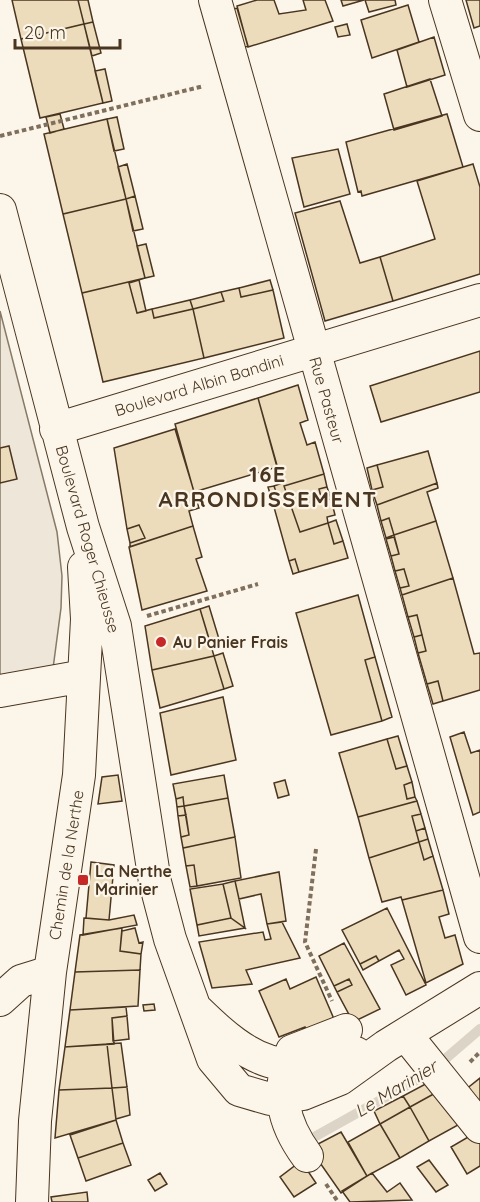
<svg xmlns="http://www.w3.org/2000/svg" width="480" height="1202" font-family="Quicksand,sans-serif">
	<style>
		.green { fill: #ede6d9; stroke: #887966; stroke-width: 1.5 }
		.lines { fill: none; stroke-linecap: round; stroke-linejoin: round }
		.stream { stroke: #dcd4c6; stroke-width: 10 }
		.building { fill: #ecdcbc; stroke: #4a3520; stroke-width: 1.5 }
		.street-casing { stroke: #4a3520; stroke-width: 34 }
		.path { stroke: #7f6f5c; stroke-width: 4; stroke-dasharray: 4.5 3; stroke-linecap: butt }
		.street { stroke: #fbf6e9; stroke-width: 32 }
		.poi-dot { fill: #c62828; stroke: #fbf6e9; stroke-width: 2 }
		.labels { text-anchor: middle; stroke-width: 4.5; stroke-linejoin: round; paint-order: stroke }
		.street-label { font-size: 16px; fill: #4a3520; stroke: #fbf6e9 }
		.poi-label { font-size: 16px; font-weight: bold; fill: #4a3520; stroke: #fbf6e9; text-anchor: start }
		.water-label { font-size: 18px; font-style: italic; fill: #4a3520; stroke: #fbf6e9 }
		.district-label { font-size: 22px; font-weight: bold; letter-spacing: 1.5px; fill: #4a3520; stroke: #fbf6e9 }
	</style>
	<rect width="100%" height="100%" fill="#fbf6e9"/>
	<path class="green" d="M0,311L57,532L62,576L61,608L52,676L0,685Z"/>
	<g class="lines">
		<path class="stream" d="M307,1141L429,1073L480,1029"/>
	</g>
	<path class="building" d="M12,0H78L84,24L21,39Z
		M78,0H88L93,22L84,24Z
		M257,0H274L279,14L306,10L303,0H325L333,21L248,47L237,6Z
		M341,0H364L343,6Z
		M365,0H395L396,5L369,12Z
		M466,0H480V26L474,28Z
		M408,5L419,42L372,58L361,20Z
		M237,8L248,46L242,48L231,10Z
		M93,22L101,53L92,56L84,24Z
		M84,24L103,103L40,118L21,39Z
		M347,24L350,35L338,37L335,27Z
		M434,37L445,75L407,87L397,50Z
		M105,69L112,101L103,103L95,71Z
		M430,79L442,116L394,130L384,94Z
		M60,114L64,129L50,133L46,117Z
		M447,114L463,167L362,196L361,191L358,192L346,142Z
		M117,117L124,149L114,151L107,119Z
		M107,119L126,199L63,214L44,134Z
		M338,149L350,194L304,207L292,158Z
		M127,164L135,196L126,199L118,167Z
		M473,164L480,187V274L393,301L380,257L435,239L417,181Z
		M135,196L143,229L133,231L126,199Z
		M126,199L145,278L82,293L63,214Z
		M340,201L360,263L380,257L393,301L325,321L295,213Z
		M146,244L154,276L145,278L137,246Z
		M145,278L129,283L137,313L152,309L154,318L193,309L204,358L103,382L82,293Z
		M139,280L146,311L137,313L129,283Z
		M270,280L273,290L241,297L239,288Z
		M239,288L241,297L273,290L284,338L204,358L193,309L224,301L221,292Z
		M221,292L224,301L193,309L190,300Z
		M190,300L193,309L154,318L152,309Z
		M480,351V392L381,422L370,386Z
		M298,385L308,420L300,423L307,445L315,442L324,474L284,486L300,532L328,523L334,544L343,541L348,558L299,572L295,559L289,561L272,500L278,498L274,486L282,483L258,398Z
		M258,398L277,467L194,492L175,424Z
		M175,429L199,508L189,511L193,526L130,547V543L145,538L139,525L127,529L114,448Z
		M9,446L17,479L0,483V448Z
		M428,451L437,483L377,505L372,490L383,487L377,465Z
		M377,465L383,487L372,490L367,468Z
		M324,474L327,487L319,489L322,501L331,499L335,515L327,517L328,523L300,532L284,486Z
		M437,483L438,488L427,492L436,521L394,535L389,518L381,521L377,505Z
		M274,486L278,498L272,500L268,487Z
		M327,487L331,499L322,501L319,489Z
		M389,518L394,535L386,538L381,521Z
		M336,520L343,541L334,544L328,523Z
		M436,521L453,578L402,595L400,588L409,586L404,569L395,571L391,556L399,554L394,535Z
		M139,525L145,538L130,543L127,529Z
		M193,526L202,557L196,559L207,591L142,610L129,547Z
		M394,537L399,554L391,556L386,539Z
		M295,559L299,572L293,574L289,561Z
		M404,569L409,586L400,588L395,571Z
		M453,578L474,654L480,653V690L443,701L438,681L427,684L418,653L426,651L417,615L408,617L402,595Z
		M358,595L375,657L365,660L382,721L331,735L296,613Z
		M209,606L219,639L210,642L200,609Z
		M200,609L214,656L152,670L145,626Z
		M417,615L422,635L414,637L408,617Z
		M422,635L426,651L418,653L414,637Z
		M223,653L233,686L224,689L214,656Z
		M214,656L224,689L160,708L152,670Z
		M375,657L392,717L382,721L365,660Z
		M438,681L443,701L433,704L427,684Z
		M223,697L236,760L171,775L160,713Z
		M464,732L471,753L480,750V812L473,815L450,737Z
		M398,736L407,766L396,769L387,739Z
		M387,739L396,769L407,766L412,782L404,785L407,799L415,797L417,801L358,817L339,753Z
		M118,775L122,801L98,804L102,777Z
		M224,775L228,798L184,806L183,797L176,799L173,784Z
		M285,780L289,795L278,798L274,783Z
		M412,782L415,797L407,799L404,785Z
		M183,797L184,806L177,807L176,799Z
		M228,798L235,837L183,848L181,837L189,835L184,806Z
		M417,801L421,814L412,816L419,842L369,858L358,817Z
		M184,806L186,815L178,816L177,807Z
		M421,814L425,828L416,831L412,816Z
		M186,815L189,835L181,837L178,816Z
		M425,828L428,839L419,842L416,831Z
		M235,837L241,878L197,886L194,865L186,866L183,848Z
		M428,839L433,856L424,860L419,842Z
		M419,842L424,860L433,856L443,890L402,900L401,897L382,902L369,858Z
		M91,862L114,865L109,920L86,918Z
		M194,865L197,886L190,887L186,866Z
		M279,872L286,921L267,924L261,894L239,899L235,881Z
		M235,881L239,899L245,928L231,918L223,884Z
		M223,884L231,918L197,925L190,889Z
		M443,890L449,914L439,917L445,938L455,935L463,964L426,983L402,900Z
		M387,908L426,985L406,995L391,965L404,959L399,950L379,961L376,956L360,964L342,930Z
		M134,915L137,925L83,935L84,918L109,920Z
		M231,918L245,928L199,936L197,925Z
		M282,922L300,958L246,970L252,984L212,988L199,942L263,932L265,940L271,939L267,924Z
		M122,928L120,951L141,954L140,970L75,972L80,935Z
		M135,928L139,943L143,942L141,954L120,951L122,931Z
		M344,943L380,1009L353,1022L337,992L352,985L349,979L334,986L319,956Z
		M376,956L379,961L363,970L360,964Z
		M140,970L138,1006L70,1010L75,972Z
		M316,977L337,1026L309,1039L305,1027L279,1037L259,991L286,979L290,989Z
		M349,979L352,985L337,992L334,986Z
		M154,1004L155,1010L144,1011L143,1005Z
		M126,1007L127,1016L112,1018L114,1044L65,1047L70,1010Z
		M127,1016L129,1039L113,1041L112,1018Z
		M121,1043L127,1087L112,1088L107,1044Z
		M107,1044L112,1088L59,1090L65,1047Z
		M480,1078V1106L465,1090Z
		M433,1080L439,1091L410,1107L403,1096Z
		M127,1087L130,1115L116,1119L112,1088Z
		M112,1088L116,1120L55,1138L59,1090Z
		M439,1091L458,1125L429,1141L410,1107Z
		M403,1096L410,1107L380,1124L374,1111Z
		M410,1107L429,1141L400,1158L380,1124Z
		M116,1120L123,1143L78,1158L70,1135Z
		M380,1124L400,1158L367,1176L348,1142Z
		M341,1132L367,1176L341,1193L318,1160V1144Z
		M475,1133L480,1140V1166L467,1174L451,1147Z
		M123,1143L131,1165L86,1181L78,1158Z
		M429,1160L448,1185L436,1192L417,1167Z
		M301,1161L316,1183L294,1197L280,1177Z
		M160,1173L167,1184L155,1191L148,1180Z
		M372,1173L387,1192L400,1183L412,1200L350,1202L342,1191Z
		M87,1192L88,1202H52L51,1197Z"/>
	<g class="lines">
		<g class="street-casing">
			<path id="street" d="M215,0L480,937
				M445,0L480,115
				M0,210L83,527L115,626L155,882L170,939L213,1059L239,1090L270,1099L303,1094L340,1079L386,1046L480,988
				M56,429L480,300
				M0,691L84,676
				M0,1000L21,981L50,972
				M198,1011C250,1062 284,1080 356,1053
				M406,1035L480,1127
				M307,1156C282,1122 276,1091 292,1051L346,1030
				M32,1202L35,1121L50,972L79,775L87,619L84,567"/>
		</g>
		<path class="path" d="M0,136L204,86
			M147,616L258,584
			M316,849L305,942L332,1001
			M470,1062L480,1052
			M326,1184L338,1202"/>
		<use href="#street" class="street"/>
	</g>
	<g class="poi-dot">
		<circle cx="161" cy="642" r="6"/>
		<rect x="77" y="874" width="12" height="12" rx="3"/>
	</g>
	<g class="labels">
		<g class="street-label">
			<text transform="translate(199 385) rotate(-17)" y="6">Boulevard Albin Bandini</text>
			<text transform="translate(327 400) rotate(74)" y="6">Rue Pasteur</text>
			<text transform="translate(88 539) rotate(74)" y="6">Boulevard Roger Chieusse</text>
			<text transform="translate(66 865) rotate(-81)" y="6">Chemin de la Nerthe</text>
		</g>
		<g class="poi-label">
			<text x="173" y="648">Au Panier Frais</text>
			<text x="95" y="877">La Nerthe<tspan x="95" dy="18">Marinier</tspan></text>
		</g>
		<g class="water-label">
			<text transform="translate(396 1089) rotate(-31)" y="6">Le Marinier</text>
		</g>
		<g class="district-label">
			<text x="268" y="482">16E<tspan x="268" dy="25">ARRONDISSEMENT</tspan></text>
		</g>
	</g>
	<path d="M15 39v9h105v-9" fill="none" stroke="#4a3520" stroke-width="3"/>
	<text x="24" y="39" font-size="18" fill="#4a3520" stroke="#fbf6e9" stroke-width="4.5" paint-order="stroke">20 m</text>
</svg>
